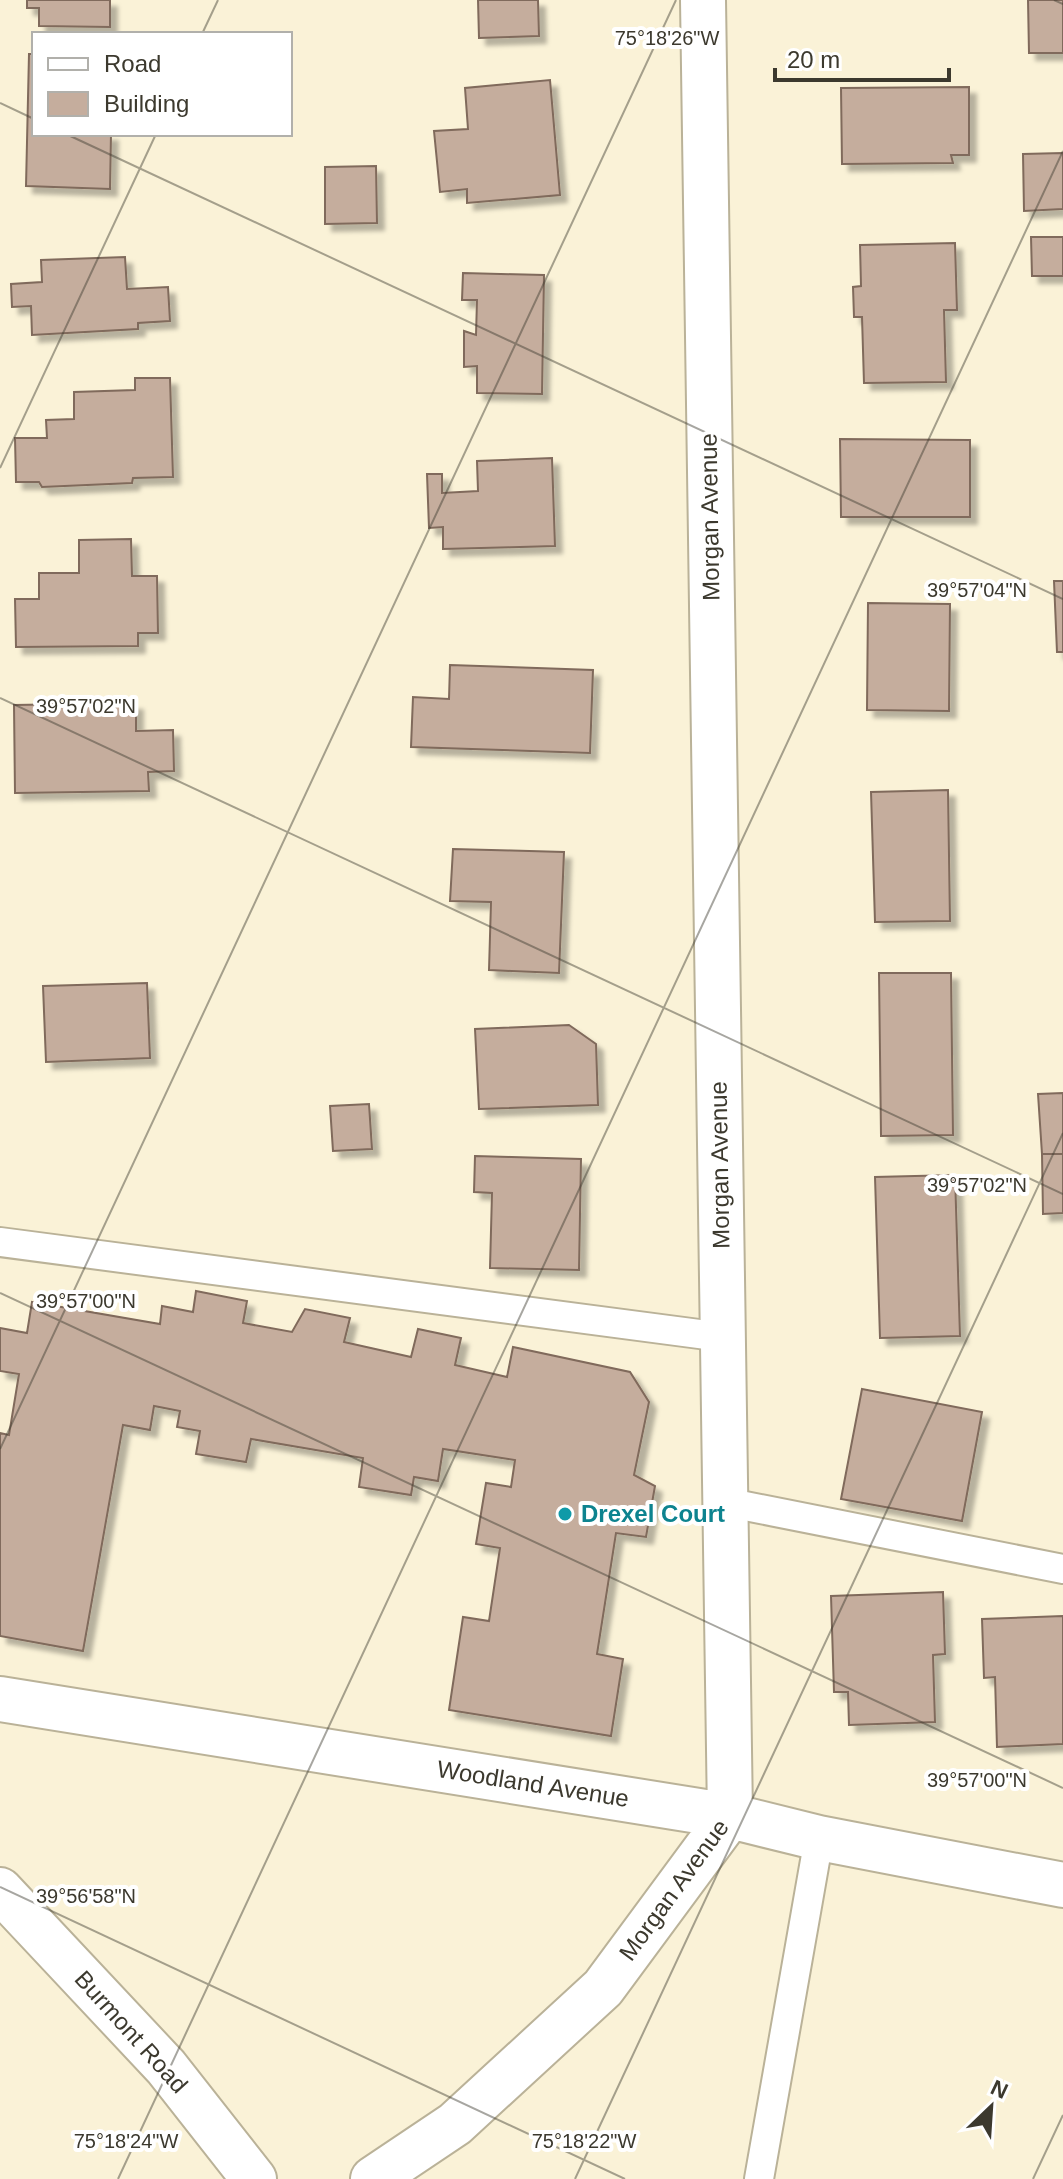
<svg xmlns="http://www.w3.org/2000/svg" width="1063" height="2179" font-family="Helvetica,sans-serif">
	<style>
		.building { fill: #c5ad9d; stroke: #806a5b; stroke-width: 2; filter: url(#shadow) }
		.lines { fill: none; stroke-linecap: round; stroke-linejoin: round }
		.service-casing { stroke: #bab298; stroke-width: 32 }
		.minor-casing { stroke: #bab298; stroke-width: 48 }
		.tertiary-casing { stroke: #bab298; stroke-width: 48 }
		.service { stroke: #fff; stroke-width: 28 }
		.minor { stroke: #fff; stroke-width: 44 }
		.tertiary { stroke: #fff; stroke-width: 44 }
		.ticks { fill: none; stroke: #3c392e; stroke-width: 2; stroke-opacity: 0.45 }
		.culture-dot { fill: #0f9aa8; stroke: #fff; stroke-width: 3 }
		.labels { text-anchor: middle; stroke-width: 8; stroke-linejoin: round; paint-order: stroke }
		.street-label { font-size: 24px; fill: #3c392e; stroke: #fff }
		.culture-label { font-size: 24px; font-weight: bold; fill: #0d838f; stroke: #fff; text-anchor: start }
		.ticks-label { font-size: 20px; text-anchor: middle; fill: #3c392e; stroke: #fff; stroke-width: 8; stroke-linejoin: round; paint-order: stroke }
	</style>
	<defs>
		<filter id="shadow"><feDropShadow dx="7" dy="7" stdDeviation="2" flood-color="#0004"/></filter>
	</defs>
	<rect width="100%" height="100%" fill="#faf2d7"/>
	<path class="building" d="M27,0H110V27L39,26V8H27Z
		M478,0H538L539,36L479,38Z
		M1028,0H1063V53H1029Z
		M29,54H34V134H111L110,189L26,186Z
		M550,80L560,195L467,203V189L440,192L434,131L468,129L465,88Z
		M969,87V155H951L953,163L842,164L841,88Z
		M1063,153V209L1024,211L1023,154Z
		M376,166L377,223L325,224V167Z
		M1031,237H1063V276H1032Z
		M955,243L957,310H944L946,382L864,383L862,317H854L853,287L861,286L860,245Z
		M125,257L127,289L168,287L170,321L138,323V329L32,335L31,306L12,307L11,284L42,282L41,260Z
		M463,273L544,275L542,394L477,393V366L464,367V331L476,335L477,300H462Z
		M135,378H170L173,477L133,478L132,483L42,487L39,482H16L15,438H47L46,420L74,419V392L135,390Z
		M840,439L970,440V517H841Z
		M552,458L555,546L443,549V527L429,528L427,474H442V493L478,491L477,461Z
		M131,539L132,576H157L158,633H138V646L16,647L15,599H39V573H79V540Z
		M1054,581H1063V652H1057Z
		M868,603L950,604L949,711L867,710Z
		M450,665L593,670L590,753L411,747L413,697L449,699Z
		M136,703V731L173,730L174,771L148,772L149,791L15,793L14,705Z
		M948,790L950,921L875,922L871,792Z
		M453,849L564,852L559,973L489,970L491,902L450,901Z
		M879,973H951L953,1135L881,1136Z
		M147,983L150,1058L46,1062L43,986Z
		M569,1025L596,1044L598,1105L479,1109L475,1029Z
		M1063,1093V1154H1042L1038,1094Z
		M369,1104L372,1149L333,1151L330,1106Z
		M1042,1154H1063V1213L1043,1214Z
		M475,1156L581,1159L579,1270L490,1268L492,1193L474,1192Z
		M955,1175L960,1336L880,1338L875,1177Z
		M196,1291L247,1301L243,1323L292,1332L305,1309L350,1318L344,1342L411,1357L418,1329L461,1338L455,1365L507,1377L513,1347L630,1372L649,1402L634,1475L655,1486L646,1537L616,1533L597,1654L623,1659L611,1736L449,1710L463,1617L489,1621L500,1548L476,1544L486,1483L511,1487L515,1460L443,1449L438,1481L414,1477L411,1495L359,1487L363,1458L251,1439L246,1462L196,1454L200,1431L177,1427L180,1411L154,1406L150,1430L123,1425L83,1651L0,1636V1433L9,1435L19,1374L0,1371V1328L27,1333L32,1302L160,1324L162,1306L193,1312Z
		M862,1389L982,1412L962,1521L841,1499Z
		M943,1592L945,1654L933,1655L935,1722L849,1725L848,1692H834L831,1596Z
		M1063,1616V1744L997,1747L995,1677L984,1678L982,1619Z"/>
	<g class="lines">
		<g class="service-casing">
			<path id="service" d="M0,1242L722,1337
				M725,1502L1063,1569
				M759,2179L819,1838"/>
		</g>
		<g class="minor-casing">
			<path id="minor" d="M0,1699L730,1816L819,1838L1063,1885
				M373,2179L455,2124L603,1988L730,1816L703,0"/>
		</g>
		<g class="tertiary-casing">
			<path id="tertiary" d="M0,1890L166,2067L254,2179"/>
		</g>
		<use href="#service" class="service"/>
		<use href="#minor" class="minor"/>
		<use href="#tertiary" class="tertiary"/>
	</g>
	<path class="ticks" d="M1054,0L1063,4M202,34L218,0M0,103L34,119M66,134L1063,599M0,468L156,134M0,698L1063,1194M0,1293L1063,1788M0,1449L676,0M0,1887L625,2179M118,2179L1063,151M575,2179L1063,1133M1033,2179L1063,2115"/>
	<circle class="culture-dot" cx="565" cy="1514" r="8"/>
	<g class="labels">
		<g class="street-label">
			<text transform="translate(710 517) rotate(-91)" y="8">Morgan Avenue</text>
			<text transform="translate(720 1165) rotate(-91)" y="8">Morgan Avenue</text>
			<text transform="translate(533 1784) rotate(9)" y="8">Woodland Avenue</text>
			<text transform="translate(674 1890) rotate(-54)" y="8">Morgan Avenue</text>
			<text transform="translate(131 2032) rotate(48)" y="8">Burmont Road</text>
		</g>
		<g class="culture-label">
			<text x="581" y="1522">Drexel Court</text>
		</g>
	</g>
	<g class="ticks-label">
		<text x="667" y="45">75°18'26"W</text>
		<text x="977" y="597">39°57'04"N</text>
		<text x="86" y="713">39°57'02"N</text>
		<text x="977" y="1192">39°57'02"N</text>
		<text x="86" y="1308">39°57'00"N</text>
		<text x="977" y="1787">39°57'00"N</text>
		<text x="86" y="1903">39°56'58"N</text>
		<text x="126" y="2148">75°18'24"W</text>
		<text x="584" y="2148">75°18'22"W</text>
	</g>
	<rect x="32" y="32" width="260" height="104" fill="#ffffff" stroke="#b1b0ab" stroke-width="2"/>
	<rect x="48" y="58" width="40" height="12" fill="#ffffff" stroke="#b1b0ab" stroke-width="2"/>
	<text x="104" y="72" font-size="24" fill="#3c392e">Road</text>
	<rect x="48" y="92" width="40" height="24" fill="#c5ad9d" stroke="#b1b0ab" stroke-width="2"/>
	<text x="104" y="112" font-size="24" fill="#3c392e">Building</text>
	<g transform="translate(991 2107) rotate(25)" stroke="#ffffff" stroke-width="6" paint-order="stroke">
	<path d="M0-6L14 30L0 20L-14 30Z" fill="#3c392e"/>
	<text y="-12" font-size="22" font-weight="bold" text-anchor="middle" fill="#3c392e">N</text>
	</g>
	<path d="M775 68v12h174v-12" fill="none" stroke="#3c392e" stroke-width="4"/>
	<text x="787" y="68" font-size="24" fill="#3c392e" stroke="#ffffff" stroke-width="6" paint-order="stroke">20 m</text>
</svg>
